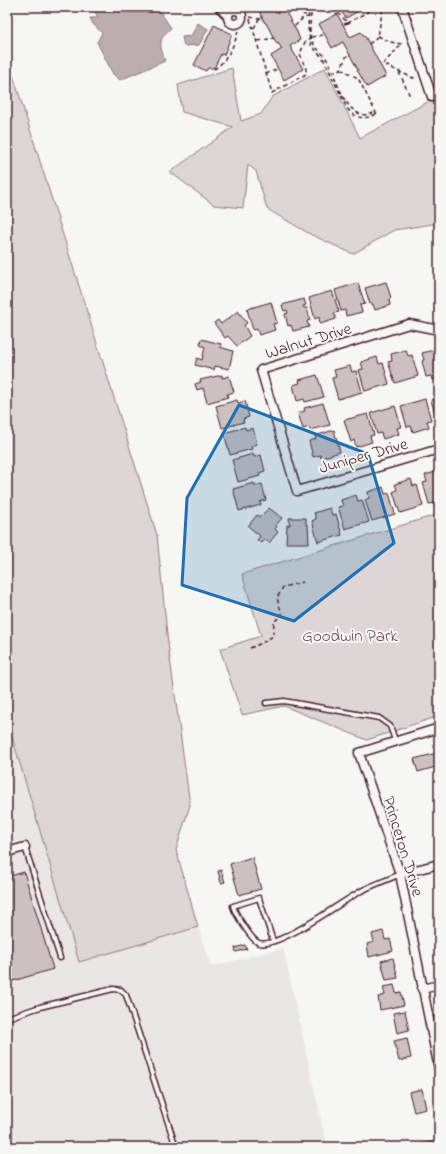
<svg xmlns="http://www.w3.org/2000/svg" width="446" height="1154" font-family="'Indie Flower',sans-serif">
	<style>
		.built { fill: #e9e6e3 }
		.green { fill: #ddd6d5; stroke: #947a80 }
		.water { fill: #bbadae; stroke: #8e747a }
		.building { fill: #ccc1c0; stroke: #4a1f2b }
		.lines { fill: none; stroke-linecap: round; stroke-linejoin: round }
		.service-casing { stroke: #4a1f2b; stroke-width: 7 }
		.minor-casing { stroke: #4a1f2b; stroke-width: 11 }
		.path { stroke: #4a1f2b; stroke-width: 1.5; stroke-dasharray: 4 3; stroke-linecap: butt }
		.service { stroke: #f6f6f2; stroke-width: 4 }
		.minor { stroke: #f6f6f2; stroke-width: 8 }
		.marked { fill: #1f6fb2; fill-opacity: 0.2; stroke: #1f6fb2; stroke-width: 3; stroke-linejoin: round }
		.labels { text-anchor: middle; stroke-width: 4; stroke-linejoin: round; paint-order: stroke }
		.street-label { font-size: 17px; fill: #4a1f2b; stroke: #f6f6f2 }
		.park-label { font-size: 17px; fill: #6f4d56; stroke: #f6f6f2 }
	</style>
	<rect width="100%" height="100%" fill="#f6f6f2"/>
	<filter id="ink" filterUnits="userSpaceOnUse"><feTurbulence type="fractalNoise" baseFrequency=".025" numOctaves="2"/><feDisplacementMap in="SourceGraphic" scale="8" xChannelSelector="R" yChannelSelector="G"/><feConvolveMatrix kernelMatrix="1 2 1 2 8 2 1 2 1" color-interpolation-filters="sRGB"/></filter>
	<g filter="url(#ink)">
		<path class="built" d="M7,720L79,962L198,927L211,967L283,948L327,1147H7Z"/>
		<path class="green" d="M7,56L157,535L168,644L190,805L176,850L198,927L79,962L7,720Z
			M232,68L241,121L261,114L272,97L325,68L360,138L439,96V223L394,230L353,254L310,234L267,209L256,171L248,165L243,208L214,205L170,172L233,127L182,112L178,85Z
			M439,514V716L367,740L284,706L242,715L220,649L261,636L242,574Z"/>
		<path class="water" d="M93,7H157L171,28C157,39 160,46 165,61L120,80L113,74L97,42L102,33L93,24L90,18H98Z
			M198,23L208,29L199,45L184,46L182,37L191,36Z"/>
		<path class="building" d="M257,7H283L297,32L300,40L290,46L303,69L284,80L271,56L282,49L278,43L277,44L266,23H265Z
			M338,7H364V8L346,18Z
			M337,14L350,37L361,32L366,38L386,76L367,87L357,70H358L343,42L332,48L319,24Z
			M214,25L232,34L224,55L221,54L214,68H208L206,71L194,65Z
			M386,282L391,298L389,299L390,305L375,310L373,304H370L365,288Z
			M358,283L365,304L360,305L362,312L346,316L345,310L341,311L335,290Z
			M332,291L339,312L334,313L336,319L320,324L319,317L315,319L309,298Z
			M304,299L306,305L303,306L304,308H307L310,320L307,321L309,327L293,331L291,325L288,326L285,314L288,313L287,310L284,311L282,305Z
			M271,302L277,323L273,324L275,330L259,335L257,329L253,330L247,309Z
			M238,311L247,323L244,325L250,336L237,346L228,336L225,338L214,323L218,320L221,324Z
			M201,339L221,344L220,347L233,351L229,369L215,366L214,370L195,365L197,358L202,360L205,347L200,345Z
			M438,349L439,377L438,374H437L438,378L432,380L431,376L426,377L422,361L424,360L422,353Z
			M406,350L408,356L412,355L418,376L395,383L388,362L392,361L391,354Z
			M377,357L379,364L383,363L389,384L365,391L359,370L363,369L361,362Z
			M350,366L352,372L356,371L362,392L338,399L332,378L336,377L334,370Z
			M222,375V378L229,376L234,392L227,394L228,397L207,403L203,388L197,390L195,384L201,382L200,380Z
			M317,375L324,397L305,402L304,399L297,401L293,385L300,383L299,380Z
			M439,397V420L437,421L431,400Z
			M425,399L431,420L427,421L429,427L413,432L411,426L407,427L401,406Z
			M237,400L238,403L245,401L249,417L243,419L244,422L222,428L216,406Z
			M323,403L330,425L310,430L309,427L303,429L298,413L305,411L304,408Z
			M395,406L401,427L397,428L399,434L383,439L381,433L377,434L371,413Z
			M368,414L374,435L370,436L372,442L356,447L354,440L351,442L344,420Z
			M245,427L246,430L253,428L257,444L251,446L252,449L230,455L224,433Z
			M334,430L340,452L321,458L320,455L313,457L309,441L316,439L315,436Z
			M253,454L254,457L261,455L265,471L259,473L260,476L238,482L232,460Z
			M439,471V502L429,504L423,483L427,482L425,475Z
			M411,479L413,486L417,485L423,506L400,513L393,492L397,490L395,484Z
			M254,483L255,486L262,484L266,500L260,502L261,505L239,511L233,489Z
			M383,487L385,494L389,493L395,514L372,521L365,500L369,498L368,492Z
			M356,495L358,501L362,500L369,522L345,529L338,507L343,506L341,500Z
			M269,508L282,518L276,525L277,526L275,529L278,532L269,543L264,539L261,543L257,540L260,536L248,526L257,515L260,517Z
			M330,508L332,515L336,514L342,535L318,542L312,521L316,519L314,513Z
			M289,518H306V525H308L309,543H286L287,525H290Z
			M437,753L439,766L418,772L414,759Z
			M252,857L261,889L239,895L230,864Z
			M221,870L225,882L221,883L218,871Z
			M24,872L53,969L13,981L7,960V877Z
			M383,931L385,940L390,939L393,951L369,957L367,944L374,942L372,934Z
			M245,945L247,949L236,952L235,948Z
			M393,958L398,978L386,980L381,961Z
			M394,985L396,993L401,992L404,1005L380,1010L378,997L385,995L383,987Z
			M405,1011L409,1030L397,1033L393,1013Z
			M407,1038L411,1058L399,1061L394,1041Z
			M422,1089L426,1109L414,1112L409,1092Z
			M433,1142L434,1147H421V1144Z"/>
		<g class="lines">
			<g class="service-casing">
				<path id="service" d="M266,703L284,701L379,718L390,726L395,740
					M25,847L60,958
					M273,941L259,898L233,906C235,913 252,941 259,943C278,949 341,902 361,891C373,885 387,880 400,874
					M7,1018L40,1007L113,989L121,990L126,995L176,1147"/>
			</g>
			<g class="minor-casing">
				<path id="minor" d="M219,7L228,16
					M402,7L432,97
					M228 17a7 7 0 1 1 14 0a7 7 0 1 1-14 0Z
					M439,330L409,324L261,370L297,491L439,449
					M439,728L359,753L400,874L439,1069
					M7,852L25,847
					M400,874L439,864
					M422,989L439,985"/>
			</g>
			<path class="path" d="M290,7L309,17L303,18L294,27
				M309,7L308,28L311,45L323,58L347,108C355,119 365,120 376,114
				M312,7C311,17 308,31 312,41C315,48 322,52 326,58C337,76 346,127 375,112
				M334,7L338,13L348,23L376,7
				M248,10L251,7
				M242,15L249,13
				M250,17L259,19L262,17
				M250,19L272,93L306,74V69L300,54L305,42L311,38
				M344,24L348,23
				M254,28L259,19
				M378,36L390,42L402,44L383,64L413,78L417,77
				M312,37L323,35
				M258,41L274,38
				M369,44L378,36L383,7
				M214,69C226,63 240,37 238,24
				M341,69L358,78L377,115L379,114
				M332,72L341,69L346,57L349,55
				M399,72L410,96
				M266,74L277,69
				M250,648L262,643L273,636L274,622L282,614L277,598L283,587L303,582"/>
			<use href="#service" class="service"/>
			<use href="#minor" class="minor"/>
		</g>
	</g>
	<path class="marked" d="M239,405L368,454L394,543L294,621L182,585L187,498Z"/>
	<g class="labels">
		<g class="street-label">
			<text transform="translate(308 340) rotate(-17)" y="6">Walnut Drive</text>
			<text transform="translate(363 455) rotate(-16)" y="6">Juniper Drive</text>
			<text transform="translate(404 846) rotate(73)" y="6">Princeton Drive</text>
		</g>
		<g class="park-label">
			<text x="350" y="641">Goodwin Park</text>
		</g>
	</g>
	<rect width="446" height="1154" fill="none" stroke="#f6f6f2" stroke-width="24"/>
	<rect x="12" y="12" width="422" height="1130" fill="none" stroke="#4a1f2b" stroke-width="1.5" filter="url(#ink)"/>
</svg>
